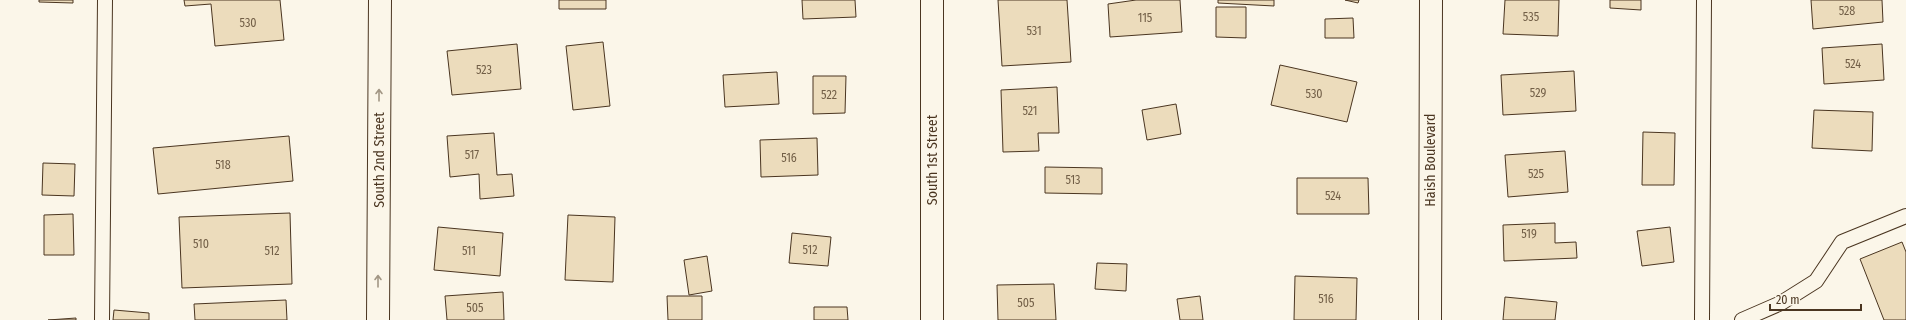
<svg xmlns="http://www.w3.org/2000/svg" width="1906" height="320" font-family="'Fira Sans Condensed',sans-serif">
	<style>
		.building { fill: #ecdcbc; stroke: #4a3520 }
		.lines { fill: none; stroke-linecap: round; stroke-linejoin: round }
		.service-casing { stroke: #4a3520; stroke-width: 16 }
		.minor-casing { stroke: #4a3520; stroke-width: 24 }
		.tertiary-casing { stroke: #4a3520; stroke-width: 24 }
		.service { stroke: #fbf6e9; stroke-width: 14 }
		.minor { stroke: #fbf6e9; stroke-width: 22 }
		.tertiary { stroke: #fbf6e9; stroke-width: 22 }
		.oneway { stroke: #a29684 }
		.labels { text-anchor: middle; stroke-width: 3; stroke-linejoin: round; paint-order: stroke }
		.number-label { font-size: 12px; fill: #725f47 }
		.street-label { font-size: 14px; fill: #4a3520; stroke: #fbf6e9 }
	</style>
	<rect width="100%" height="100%" fill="#fbf6e9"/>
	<path class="building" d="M39,0H73V3L39,2Z
		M184,0H280L284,40L215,46L211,4L185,6Z
		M559,0H606V9H559Z
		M802,0H855L856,17L803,19Z
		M998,0H1067L1071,62L1002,66Z
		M1136,0H1180L1182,32L1110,37L1108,4Z
		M1218,0H1274V6L1218,3Z
		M1345,0H1359L1358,3Z
		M1505,0H1559L1558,36L1503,34Z
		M1610,0H1641V10L1610,8Z
		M1811,0H1882L1883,22L1813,29Z
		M1216,7H1246V38L1216,37Z
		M1353,18L1354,38H1325V19Z
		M603,42L610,106L573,110L566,46Z
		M517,44L521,89L452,95L447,51Z
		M1882,44L1884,80L1824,84L1822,48Z
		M1280,65L1357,82L1347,122L1271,105Z
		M1574,71L1576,111L1503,115L1501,75Z
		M777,72L779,104L725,107L723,75Z
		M813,76H846L845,113L813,114Z
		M1057,87L1059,133H1038L1039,151L1003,152L1001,90Z
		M1176,104L1181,134L1147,140L1142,110Z
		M1814,110L1873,112L1872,151L1812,148Z
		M1643,132L1675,133L1674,185H1642Z
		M494,133L497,175L512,174L514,196L480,199L479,174L450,177L447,136Z
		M289,136L293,181L158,194L153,148Z
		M817,138L818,175L761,177L760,140Z
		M1565,151L1568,192L1508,197L1505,155Z
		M43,163L75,164L74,196L42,195Z
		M1045,167L1102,168V194L1045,193Z
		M1297,178H1368L1369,214H1297Z
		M290,213L292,284L182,288L179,217Z
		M73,214L74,255H44V215Z
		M568,215L615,217L613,282L565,280Z
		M1555,223V243L1576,242L1577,258L1504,261L1503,225Z
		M438,227L503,233L500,276L434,270Z
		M1670,227L1674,262L1642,266L1637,231Z
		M792,233L831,237L828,266L789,263Z
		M1902,242L1906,252V320H1884L1860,259Z
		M707,256L712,291L689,295L684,260Z
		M1097,263L1127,264L1126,291L1095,289Z
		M1295,276L1357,278L1356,320H1294Z
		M1054,284L1056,320H998L997,285Z
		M503,292L504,320H447L445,296Z
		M667,296H702V320H668Z
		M1200,296L1203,320H1180L1177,299Z
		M1505,297L1557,302L1555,320H1503Z
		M286,300L287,320H195L194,304Z
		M814,307H847L848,320H814Z
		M114,310L149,313V320H113Z
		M76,318V320H48Z"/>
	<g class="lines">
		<g class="service-casing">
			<path id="service" d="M102,320L105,0
				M1702,320L1704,0
				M1742,320L1781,303L1816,281L1842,242L1906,216"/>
		</g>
		<g class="minor-casing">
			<path id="minor" d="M378,320L380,0
				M1430,320L1431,0"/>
		</g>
		<g class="tertiary-casing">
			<path id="tertiary" d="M932,320V0"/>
		</g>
		<use href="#service" class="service"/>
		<use href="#minor" class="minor"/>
		<use href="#tertiary" class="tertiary"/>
	</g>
	<defs><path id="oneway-shaft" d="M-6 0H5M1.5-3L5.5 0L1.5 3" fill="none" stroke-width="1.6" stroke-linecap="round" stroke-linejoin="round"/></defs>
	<g class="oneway">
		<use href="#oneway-shaft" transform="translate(379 95) rotate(-90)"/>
		<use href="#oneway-shaft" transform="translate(378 281) rotate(-90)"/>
	</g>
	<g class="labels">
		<g class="number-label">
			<text x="1847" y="15">528</text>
			<text x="1531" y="21">535</text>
			<text x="1145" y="22">115</text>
			<text x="248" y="27">530</text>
			<text x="1034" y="35">531</text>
			<text x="1853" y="68">524</text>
			<text x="484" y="74">523</text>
			<text x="1538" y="97">529</text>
			<text x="1314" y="98">530</text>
			<text x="829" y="99">522</text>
			<text x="1030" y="115">521</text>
			<text x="472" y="159">517</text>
			<text x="789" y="162">516</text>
			<text x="223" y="169">518</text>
			<text x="1536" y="178">525</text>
			<text x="1073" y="184">513</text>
			<text x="1333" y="200">524</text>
			<text x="1529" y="238">519</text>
			<text x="201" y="248">510</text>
			<text x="810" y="254">512</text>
			<text x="272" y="255">512</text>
			<text x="469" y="255">511</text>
			<text x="1326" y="303">516</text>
			<text x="1026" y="307">505</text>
			<text x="475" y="312">505</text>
		</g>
		<g class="street-label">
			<text transform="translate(379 160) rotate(-90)" y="5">South 2nd Street</text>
			<text transform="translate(932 160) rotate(-90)" y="5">South 1st Street</text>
			<text transform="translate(1430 160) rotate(-90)" y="5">Haish Boulevard</text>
		</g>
	</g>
	<path d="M1770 304v6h91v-6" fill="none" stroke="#4a3520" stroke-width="2"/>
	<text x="1776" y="304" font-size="12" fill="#4a3520" stroke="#fbf6e9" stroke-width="3" paint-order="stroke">20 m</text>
</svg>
